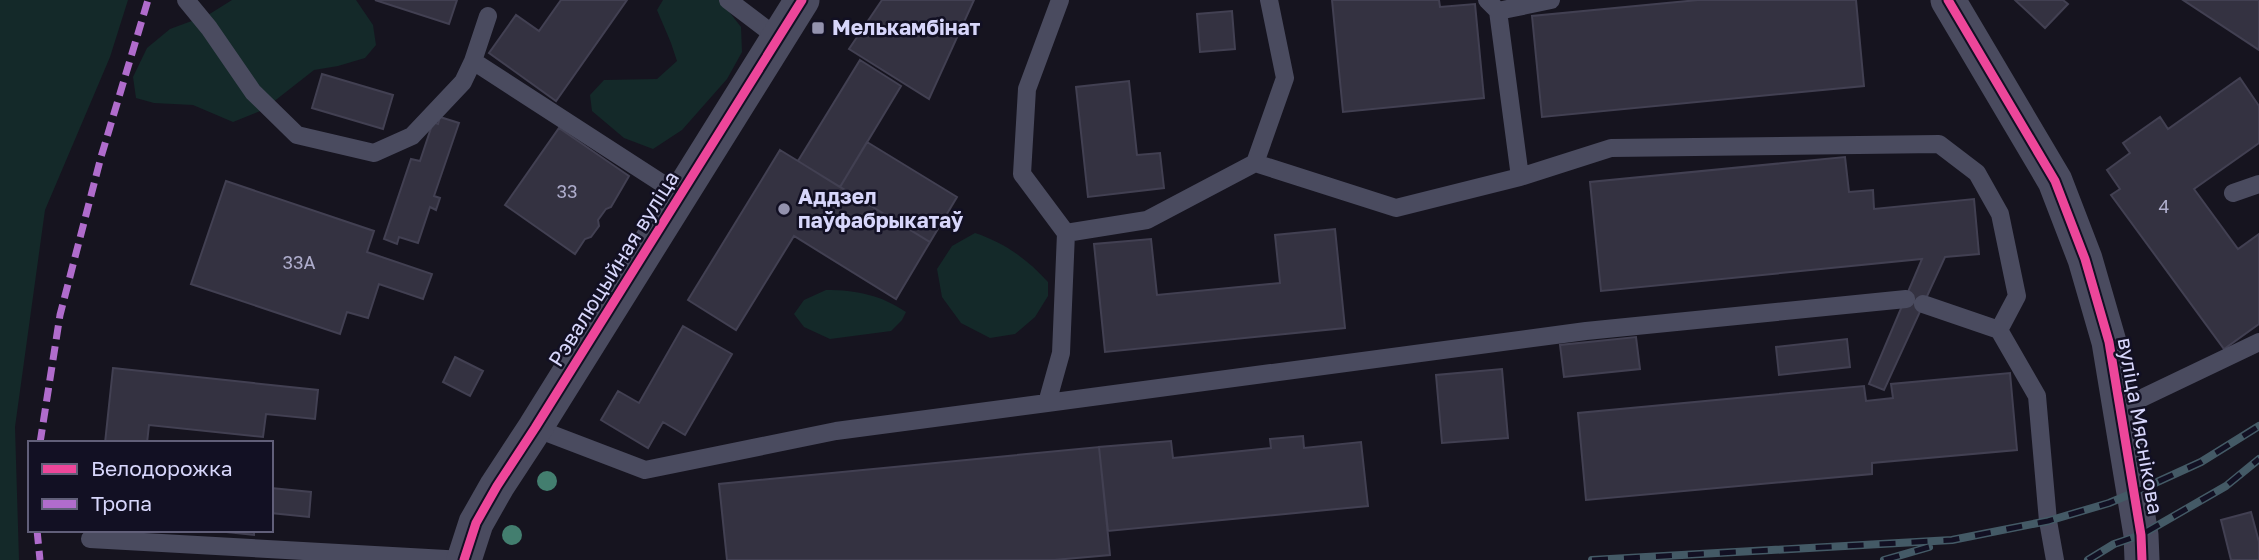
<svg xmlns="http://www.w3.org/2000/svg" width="2259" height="560" font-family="'Golos Text',sans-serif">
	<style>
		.green { fill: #142929 }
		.building { fill: #343241; stroke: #424052; stroke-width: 2 }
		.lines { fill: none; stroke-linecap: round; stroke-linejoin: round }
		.lane { stroke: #4a4b5f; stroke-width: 18 }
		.street { stroke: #4a4b5f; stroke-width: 35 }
		.rail-casing { stroke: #445a66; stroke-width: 8 }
		.rail { stroke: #121023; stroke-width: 5; stroke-dasharray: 16; stroke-linecap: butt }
		.quiet { stroke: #b06ccc; stroke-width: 7; stroke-dasharray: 14 7; stroke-linecap: butt }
		.cycleway-casing { stroke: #121023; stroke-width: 13 }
		.cycleway { stroke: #ed469a; stroke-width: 9 }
		.tree { fill: #437e6f }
		.poi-dot { fill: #9392ae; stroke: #121023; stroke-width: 2.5 }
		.labels { text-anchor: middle; stroke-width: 5; stroke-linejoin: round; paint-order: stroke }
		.number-label { font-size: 18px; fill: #aeadcc }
		.poi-label { font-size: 21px; font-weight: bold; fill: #d7d6fb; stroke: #121023; text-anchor: start }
		.street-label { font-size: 21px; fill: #d7d6fb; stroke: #121023 }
	</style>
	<rect width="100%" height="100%" fill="#16141f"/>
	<path class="green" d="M0,0H128L110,57L45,210L15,427L19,560H0Z
		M232,0H356L373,25L376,45L365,58L338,66L314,70L263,110L233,122L193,105L154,103L136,98L133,77L147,48L170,29L208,15Z
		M663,0H720L741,27L742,52L727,79L682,130L653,149L624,138L592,111L590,95L604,80L657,79L677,61L671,43L657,10Z
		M975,233C1005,243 1027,259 1048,282V296L1035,317L1015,334L990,338L961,323L942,297L937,269L952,246Z
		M826,290C856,290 881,295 906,312L902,320L891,331L830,339L804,327L794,314L804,300Z"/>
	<path class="building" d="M375,0H457L449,24Z
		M561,0H627L556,101L489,53L516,15L539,31Z
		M882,0H974L929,99L849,49Z
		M1332,0H1439L1440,7L1475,4L1484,98L1343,112Z
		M1698,0H1856L1864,86L1542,117L1532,16Z
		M2015,0H2063L2068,4L2045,28Z
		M2183,0H2259V50Z
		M1232,11L1235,49L1200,52L1197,14Z
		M860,60L901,86L840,187L798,161Z
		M322,74L393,95L383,129L312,108Z
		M2240,78L2259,106V143L2194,189L2238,249L2259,234V324L2224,349L2111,195L2120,189L2107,170L2130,153L2123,143L2160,117L2168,129Z
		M1129,81L1137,155L1160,153L1164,188L1088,197L1076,87Z
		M440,117L459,123L434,196L440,198L436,210L430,207L418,243L399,237L397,244L384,239L411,159L420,161L433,122L438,124Z
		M559,128L629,176L611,207L606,209L598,220L599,226L591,237L585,239L575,254L505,205Z
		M867,142L957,197L930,242L840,187Z
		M780,150L930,242L896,299L794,236L736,330L688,300Z
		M1845,157L1849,192L1873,190L1874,209L1974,199L1979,254L1945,257L1884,390L1869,384L1922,259L1601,291L1590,182Z
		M226,181L374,231L367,252L432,274L423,299L379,284L368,318L347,312L340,334L191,284Z
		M1335,229L1345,328L1105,352L1094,244L1151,239L1157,295L1280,283L1275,235Z
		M683,326L732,354L685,435L663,422L648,448L601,420L618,391L639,403Z
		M1636,337L1640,369L1564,377L1560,345Z
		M1847,339L1850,367L1779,375L1776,347Z
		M455,357L483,371L470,396L443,382Z
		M113,368L318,390L315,419L266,414L263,437L149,425L147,443H105Z
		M1502,369L1508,438L1442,443L1436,375Z
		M2010,373L2017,450L1872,463V474L1586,500L1578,413L1864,386L1866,401L1893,398L1891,384Z
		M1303,436L1304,448L1361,442L1368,506L1108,531L1099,447L1171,441L1173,458L1271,448L1270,439Z
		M1099,447L1110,555L1054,560H727L719,484Z
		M271,488L311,492L309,517L271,513Z
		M2251,512L2259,542V560H2231L2221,520Z
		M207,530H254V535Z"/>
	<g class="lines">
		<path class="lane" d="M186,0L209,28L253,92L297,135L374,153L412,136L463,82L473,61L488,16
			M728,0L778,38
			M1487,0L1498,11L1520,177
			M1498,11L1551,0
			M473,61L680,195
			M1255,163L1396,208L1520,177L1611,148L1939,144L1977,173L2000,214L2017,296L1999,330
			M2233,193L2259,184
			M1066,233L1147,220L1255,163L1285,78L1269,0
			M1923,304L1999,330L2037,396L2048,521L2055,560
			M1047,403L1586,331L1906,299
			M2119,409L2259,342
			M535,428L645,470L836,431L1047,403L1061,353L1066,233L1022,174L1027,89L1060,0
			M90,539L464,560"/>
		<path class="street" d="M1948,0L2055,181L2085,259L2109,342L2141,535L2142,560
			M464,560L476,523L497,486L535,428L802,0"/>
		<g class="rail-casing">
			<path id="rail" d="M1592,560L1952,540L2048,521L2109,503L2133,493L2201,462L2259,426
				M1884,560L1929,547
				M2088,560L2114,544L2141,535L2226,486L2259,459"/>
		</g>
		<use href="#rail" class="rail"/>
		<path class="quiet" d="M40,443L60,315L101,157L148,0
			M37,530L40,560"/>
		<g class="cycleway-casing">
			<path id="cycleway" d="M1948,0L2055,181L2085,259L2109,342L2141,535L2142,560
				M464,560L476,523L497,486L535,428L802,0"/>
		</g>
		<use href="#cycleway" class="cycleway"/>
	</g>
	<g class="tree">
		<circle cx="547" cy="481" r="10"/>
		<circle cx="512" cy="535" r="10"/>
	</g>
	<g class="poi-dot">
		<rect x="811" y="21" width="14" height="14" rx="3.5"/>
		<circle cx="784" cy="209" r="7"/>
	</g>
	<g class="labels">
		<g class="number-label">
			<text x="567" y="198">33</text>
			<text x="2164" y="213">4</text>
			<text x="299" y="269">33А</text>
		</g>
		<g class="poi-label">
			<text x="832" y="35">Мелькамбінат</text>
			<text x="798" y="204">Аддзел<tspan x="798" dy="24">паўфабрыкатаў</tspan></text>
		</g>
		<g class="street-label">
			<text transform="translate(614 269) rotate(-58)" y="7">Рэвалюцыйная вуліца</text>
			<text transform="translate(2140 426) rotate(80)" y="7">вуліца Мяснікова</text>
		</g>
	</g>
	<rect x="28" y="441" width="245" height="91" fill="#121023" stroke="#615f79" stroke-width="2"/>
	<rect x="42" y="464" width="35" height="10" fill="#ed469a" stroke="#615f79" stroke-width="2"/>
	<text x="91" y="476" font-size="21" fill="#d7d6fb">Велодорожка</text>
	<rect x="42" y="499" width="35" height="10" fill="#b06ccc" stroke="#615f79" stroke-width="2"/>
	<text x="91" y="511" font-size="21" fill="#d7d6fb">Тропа</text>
</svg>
